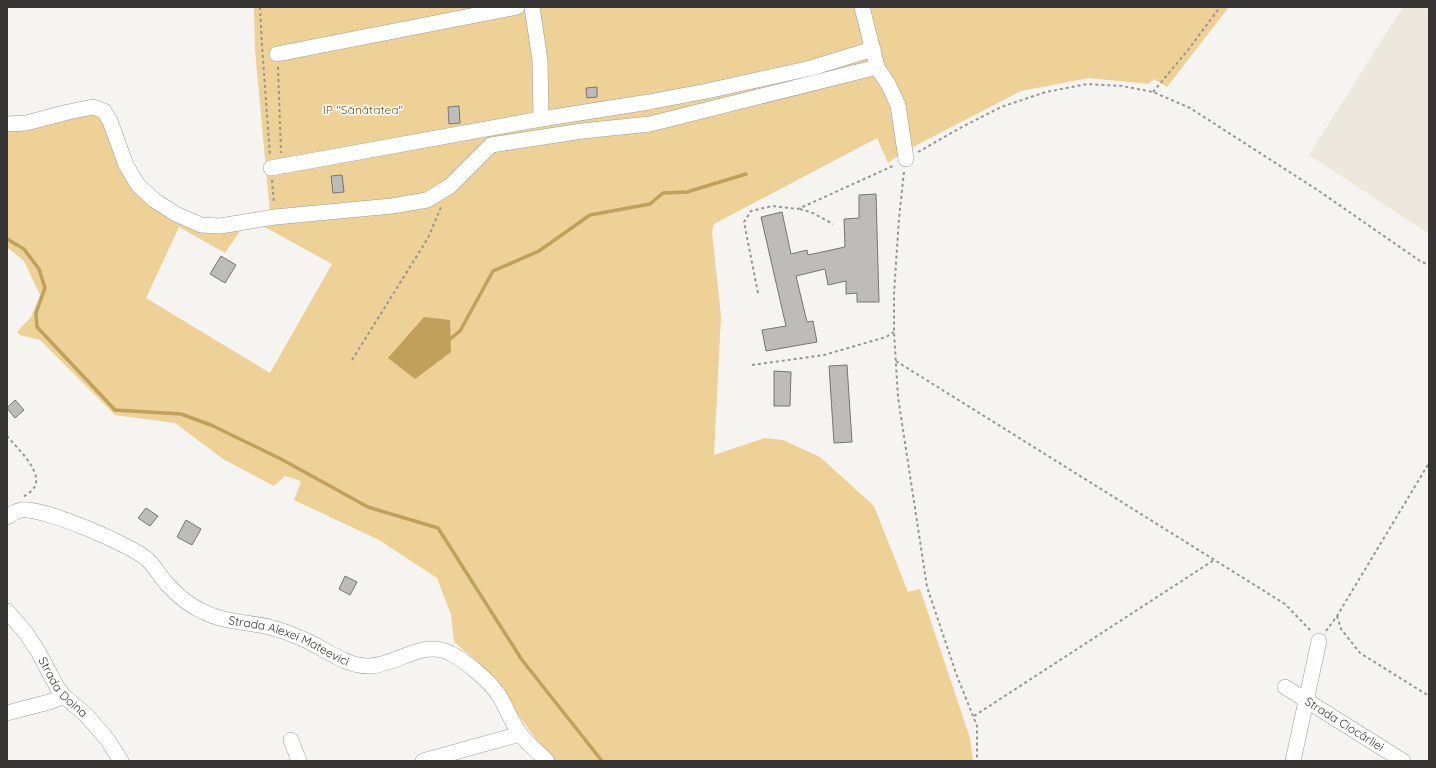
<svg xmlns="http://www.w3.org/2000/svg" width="1436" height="768" font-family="Quicksand,sans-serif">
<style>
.built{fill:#ede8dd}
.green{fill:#edd197}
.water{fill:#c1a05b}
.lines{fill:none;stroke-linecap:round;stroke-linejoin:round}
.stream{stroke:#c1a05b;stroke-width:3.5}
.building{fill:#bebcb9;stroke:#767571}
.minor-casing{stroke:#9f9d9a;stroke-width:16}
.path{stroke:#979593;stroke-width:2;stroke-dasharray:3 3;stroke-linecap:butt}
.minor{stroke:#fff;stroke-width:15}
.labels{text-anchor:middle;stroke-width:3;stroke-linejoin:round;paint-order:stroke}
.park-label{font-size:12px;fill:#67501b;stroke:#fff}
.street-label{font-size:12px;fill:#363534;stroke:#fff}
</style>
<rect width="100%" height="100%" fill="#f6f4f0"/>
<polygon class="built" points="1403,7 1425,7 1429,10 1429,234 1309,155"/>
<polygon class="green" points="254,7 1229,7 1167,87 1154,79 1148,84 1089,78 1021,91 909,149 904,102 896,84 893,111 899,155 888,163 877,138 714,224 712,232 721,316 714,455 765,438 783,440 820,457 874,506 908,592 920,589 970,738 973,761 556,761 541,746 484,668 454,642 451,615 437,578 379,540 294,500 301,481 285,476 274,486 223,459 175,423 115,415 40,340 20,335 17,332 31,317 40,295 24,261 7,247 7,126 90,112 101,116 155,205 242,228 225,253 179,227 146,298 270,373 332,264 261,225 270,213 255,50"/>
<polygon class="water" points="424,317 450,320 451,352 415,379 388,358"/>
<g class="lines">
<g class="stream">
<polyline points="7,239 24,249 39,269 45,288 36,313 37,327 115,410 181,414 211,425 281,459 368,507 438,528 522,660 602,761"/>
<polyline points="450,339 460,331 493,271 539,251 590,215 650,204 663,193 687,192 746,174"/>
</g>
</g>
<g class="building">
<polygon points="597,87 597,97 587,98 586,88"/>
<polygon points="459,106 460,123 449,124 448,107"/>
<polygon points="342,175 344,192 333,193 331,176"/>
<polygon points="876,194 879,302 857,302 857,293 846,294 846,281 828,285 825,269 796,276 807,322 813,321 817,342 766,351 762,330 786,326 761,217 782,212 791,254 807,250 808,255 845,247 844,219 859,218 859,195"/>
<polygon points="221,256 236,265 225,283 210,274"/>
<polygon points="847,365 852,442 834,443 829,366"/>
<polygon points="774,371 791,372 790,406 774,406"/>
<polygon points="15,400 24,410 15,418 7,408"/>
<polygon points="146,508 158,516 150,526 138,518"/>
<polygon points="186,520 201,529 192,545 177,537"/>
<polygon points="345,576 357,582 350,595 339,589"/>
</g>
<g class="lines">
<g class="minor-casing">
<g id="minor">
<polyline points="532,7 540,60 541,119"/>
<polyline points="862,7 877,67 888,84 898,105 906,159"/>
<polyline points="277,54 517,7"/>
<polyline points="7,124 26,123 68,112 93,107 104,111 110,121 126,165 138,185 154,200 176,214 201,225 220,226 275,217 392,206 427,200 450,186 491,145 582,131 650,124 877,67"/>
<polyline points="271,168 541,119 649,102 707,91 811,68 873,49"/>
<path id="s1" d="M 7,517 C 11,514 17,511 21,510 C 43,507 132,545 148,560 C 156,568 161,578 168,585 C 178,596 190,606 204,612 C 224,622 247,622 269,627 C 281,630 294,635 305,640 C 326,649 346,667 370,666 C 397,665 422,639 450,653 C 467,662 490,681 500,697 C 507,709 512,723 520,734 C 528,744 538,752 547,761"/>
<path id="s2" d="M 7,611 L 26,633 L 39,653 L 57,687 L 64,696 L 87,716 L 107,739 L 121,761"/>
<path id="s3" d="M 1285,687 L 1403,761"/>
<polyline points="7,713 49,702 64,696"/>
<polyline points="291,740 299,761"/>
<polyline points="423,761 520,734"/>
<polyline points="1293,761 1319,641"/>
</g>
</g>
<g class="path">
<polyline points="260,7 262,46 270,156"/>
<polyline points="278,67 281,153"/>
<polyline points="1153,92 1188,50 1220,7"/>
<polyline points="918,152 962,127 1001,107 1046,92 1087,84 1122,86 1153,92 1190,108 1319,191 1420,261 1429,265"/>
<polyline points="904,172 899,218 894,294 894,332 898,397 927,587 957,676 977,726 977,761"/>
<polyline points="272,180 274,203"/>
<polyline points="800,209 813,213 833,224"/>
<polyline points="758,293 744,222 751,211 772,206 798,209 895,165"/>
<polyline points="352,360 428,238 441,207"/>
<polyline points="896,361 1285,604 1311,631"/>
<polyline points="752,365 824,355 886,337 894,332"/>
<path d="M 7,436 C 16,447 46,474 33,489 C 31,492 26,495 23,497"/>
<polyline points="1337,616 1341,629 1360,653 1429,696"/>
<polyline points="1326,631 1337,616 1429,463"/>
<polyline points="974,716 1214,560"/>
</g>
<use href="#minor" class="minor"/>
</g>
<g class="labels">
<g class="park-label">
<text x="363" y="114">IP "Sănătatea"</text>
</g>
<g class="street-label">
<text dy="4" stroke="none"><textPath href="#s1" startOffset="321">Strada Alexei Mateevici</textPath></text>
<text dy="4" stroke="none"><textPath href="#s2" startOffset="95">Strada Doina</textPath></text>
<text dy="4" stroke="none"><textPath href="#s3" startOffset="70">Strada Ciocârliei</textPath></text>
</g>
</g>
<rect width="1436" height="768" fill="none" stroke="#363534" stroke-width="16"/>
</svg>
